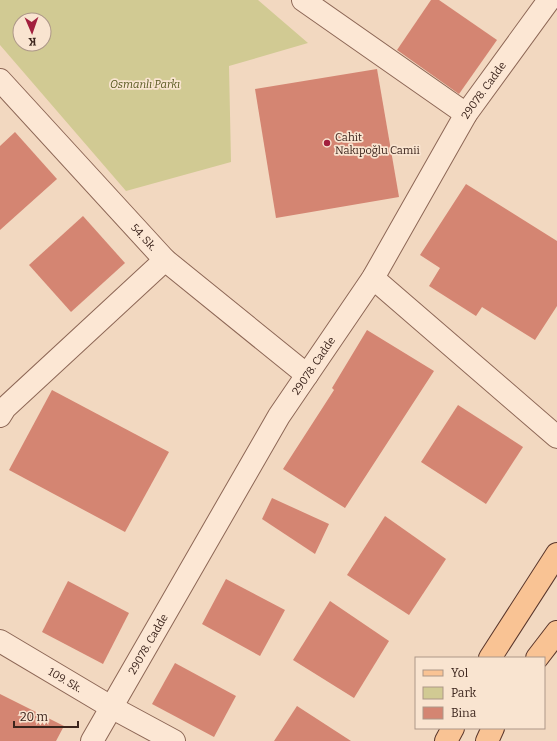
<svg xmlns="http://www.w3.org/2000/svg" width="557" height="741" font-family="Bitter,serif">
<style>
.green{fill:#d1ca93;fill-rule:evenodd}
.building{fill:#d48572}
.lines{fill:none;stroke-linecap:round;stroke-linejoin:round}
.street-casing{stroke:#8d6756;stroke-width:24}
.primary-casing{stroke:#5a362b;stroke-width:24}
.street{stroke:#fce7d4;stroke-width:22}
.primary{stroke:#f9c394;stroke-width:22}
.poi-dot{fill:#a2203e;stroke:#f9e4d0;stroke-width:1.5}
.labels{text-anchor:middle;stroke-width:3.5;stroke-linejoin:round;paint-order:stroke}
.park-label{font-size:11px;font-style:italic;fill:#585920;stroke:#f9e4d0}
.street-label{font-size:11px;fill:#3b241c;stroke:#f9e4d0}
.poi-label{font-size:11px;fill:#3b241c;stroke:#f9e4d0;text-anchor:start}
</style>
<rect width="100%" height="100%" fill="#f2d8c0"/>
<path class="green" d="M 0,0 L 258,0 L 308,43 L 229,66 L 231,162 L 126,191 L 0,45 ZM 20,20 L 44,20 L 44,44 L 20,44 Z"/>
<g class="building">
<polygon points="431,0 439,0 497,40 459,94 397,50"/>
<polygon points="377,69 399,197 276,218 255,89"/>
<polygon points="15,132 57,179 0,230 0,146"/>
<polygon points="466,184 557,241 557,306 535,340 482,307 476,316 429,286 440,268 420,255"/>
<polygon points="83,216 125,263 71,312 29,265"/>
<polygon points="367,330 434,371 345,508 283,469 334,390 332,388"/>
<polygon points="52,390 169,452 125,532 9,470"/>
<polygon points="458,405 523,447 486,504 421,462"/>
<polygon points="272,498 329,524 315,554 262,519"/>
<polygon points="385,516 446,559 409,615 347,575"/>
<polygon points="226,579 285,610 260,656 202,624"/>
<polygon points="68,581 129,613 103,664 42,632"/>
<polygon points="330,601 389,641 354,698 293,660"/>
<polygon points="175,663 236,696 214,737 152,704"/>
<polygon points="0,694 64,726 56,741 0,741"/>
<polygon points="297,706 351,741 274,741"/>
</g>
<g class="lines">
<g class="street-casing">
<g id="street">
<polyline points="303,0 466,114"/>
<path id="s1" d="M 0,80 L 165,260 L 307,375"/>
<polyline points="373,278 557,437"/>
<polyline points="0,416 5,408 165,260"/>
<path id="s2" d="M 0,641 L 111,707 L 174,741"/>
<path id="s3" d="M 92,741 L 279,416 L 373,278 L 466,114 L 549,0"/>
</g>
</g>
<g class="primary-casing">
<g id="primary">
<polyline points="490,658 557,554"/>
<polyline points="537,658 557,632"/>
<polyline points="446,741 453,728"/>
<polyline points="487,741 493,728"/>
</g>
</g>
<use href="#street" class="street"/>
<use href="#primary" class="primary"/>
</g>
<circle class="poi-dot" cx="327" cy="143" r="4"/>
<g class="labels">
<g class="park-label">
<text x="145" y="88">Osmanlı Parkı</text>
</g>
<g class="street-label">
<text dy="4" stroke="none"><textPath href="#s3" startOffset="760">29078. Cadde</textPath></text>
<text dy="4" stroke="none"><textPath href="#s1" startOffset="213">54. Sk.</textPath></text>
<text dy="4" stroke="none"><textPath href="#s3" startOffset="436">29078. Cadde</textPath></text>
<text dy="4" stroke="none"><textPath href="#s3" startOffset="112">29078. Cadde</textPath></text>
<text dy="4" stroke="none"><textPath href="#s2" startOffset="76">109. Sk.</textPath></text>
</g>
<g class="poi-label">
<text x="335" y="141">Cahit<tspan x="335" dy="13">Nakıpoğlu Camii</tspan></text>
</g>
</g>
<rect x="415" y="657" width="130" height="72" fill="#f9e4d0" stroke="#ad9788"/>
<rect x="423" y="670" width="20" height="6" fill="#f9c394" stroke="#ad9788"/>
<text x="451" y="677" font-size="12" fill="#3b241c">Yol</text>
<rect x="423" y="687" width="20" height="12" fill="#d1ca93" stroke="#ad9788"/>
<text x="451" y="697" font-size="12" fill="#3b241c">Park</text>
<rect x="423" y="707" width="20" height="12" fill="#d48572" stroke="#ad9788"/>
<text x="451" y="717" font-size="12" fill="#3b241c">Bina</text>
<g transform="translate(32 32) rotate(178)"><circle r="19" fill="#f9e4d0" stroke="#ad9788"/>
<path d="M0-3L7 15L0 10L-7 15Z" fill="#a2203e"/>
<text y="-6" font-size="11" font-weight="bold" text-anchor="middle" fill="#3b241c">K</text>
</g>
<path d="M14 721v6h64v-6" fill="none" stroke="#3b241c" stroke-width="2"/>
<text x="20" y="721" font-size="12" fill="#3b241c" stroke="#f9e4d0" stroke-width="3" paint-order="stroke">20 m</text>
</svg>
